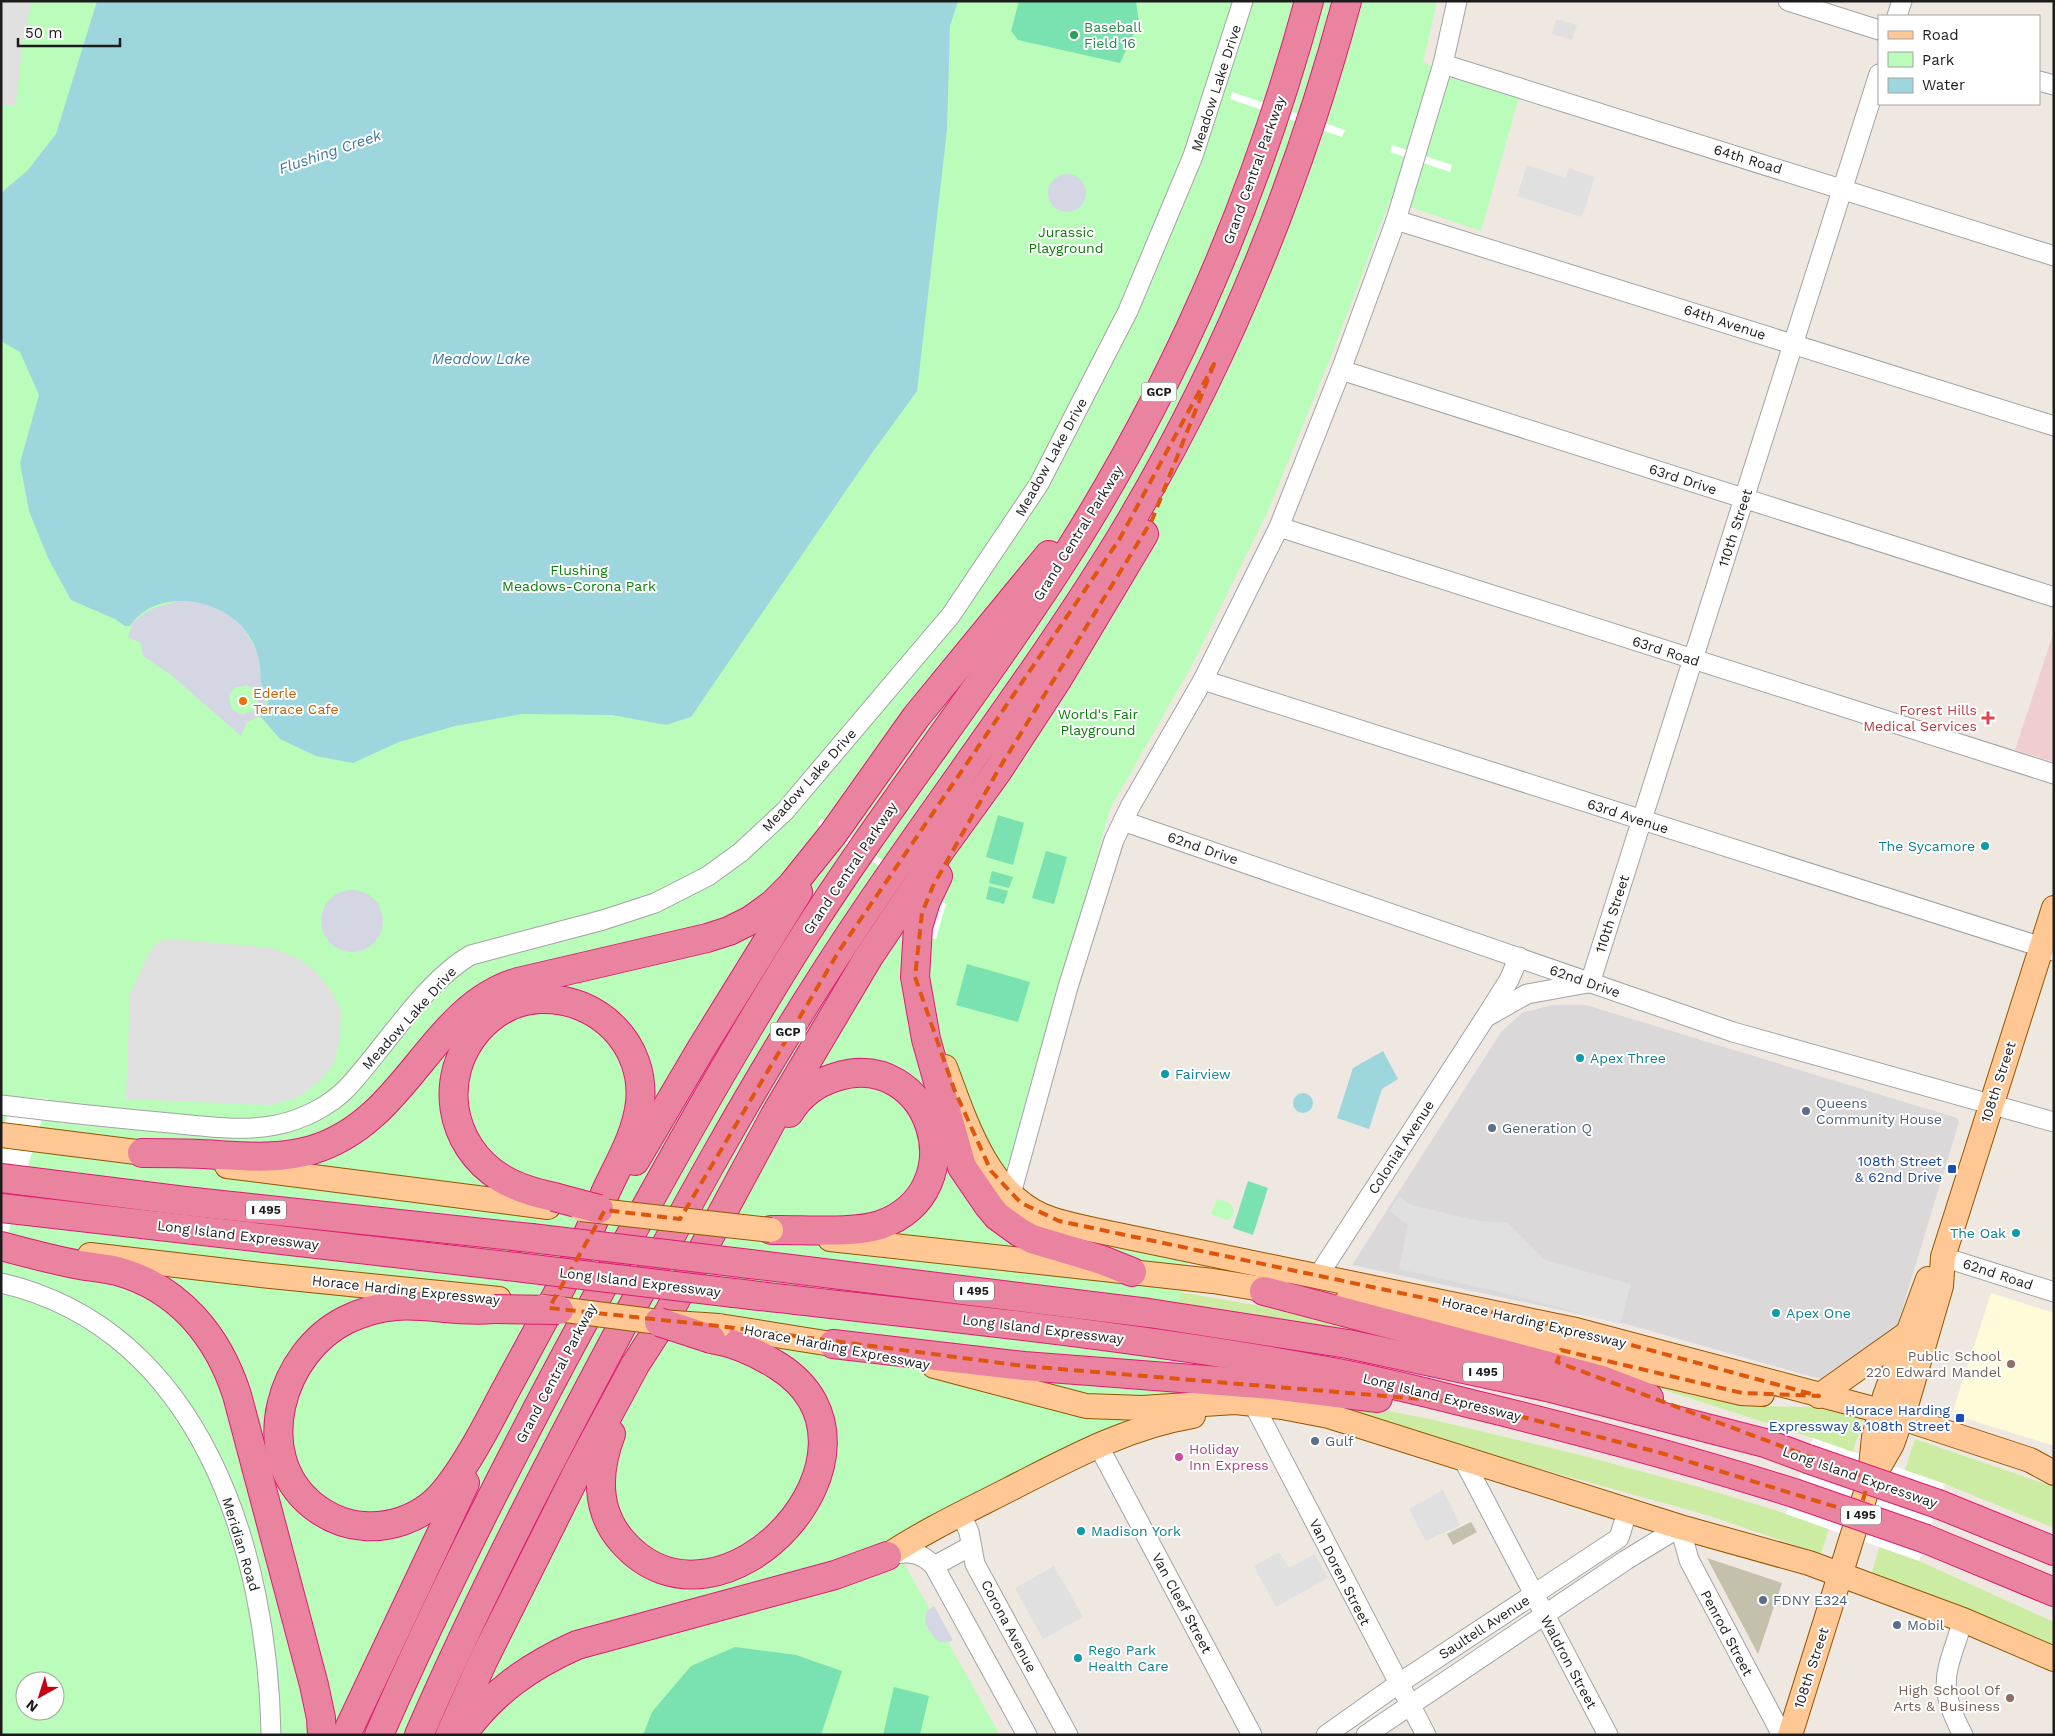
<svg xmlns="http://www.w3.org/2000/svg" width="2055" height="1736" font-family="'Work Sans',sans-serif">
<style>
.residential{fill:#dad8d9}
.commercial{fill:#f0ced0}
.education{fill:#fffbd8}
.construction{fill:#c3c0ac}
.grass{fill:#cdeca3}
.park{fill:#bafcb9;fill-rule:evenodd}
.pitch{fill:#79e2b0}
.parking{fill:#e0e0e0}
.plaza{fill:#d5d6e4;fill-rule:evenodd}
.water{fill:#9ed6de}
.pier{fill:#fff}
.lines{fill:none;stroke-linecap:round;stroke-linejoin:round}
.minor-casing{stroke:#a3a3a3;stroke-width:21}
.major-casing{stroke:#935500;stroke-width:26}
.highway-casing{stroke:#df1b70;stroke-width:30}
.minor{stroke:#fff;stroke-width:19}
.major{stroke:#ffc794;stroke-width:24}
.highway{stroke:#ea83a0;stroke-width:28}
.major-bridge-casing{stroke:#935500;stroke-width:26;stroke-linecap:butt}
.highway-bridge-casing{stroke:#df1b70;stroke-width:30;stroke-linecap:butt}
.major-bridge{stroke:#ffc794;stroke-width:24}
.highway-bridge{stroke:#ea83a0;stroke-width:28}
.marked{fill:none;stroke:#de560d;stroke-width:4;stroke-dasharray:10 6;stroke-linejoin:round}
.leisure-dot{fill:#2e9e5b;stroke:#fff;stroke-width:2}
.food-dot{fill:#e8710a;stroke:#fff;stroke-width:2}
.health-dot{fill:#e0444e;stroke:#fff;stroke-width:2}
.culture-dot{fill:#0f9aa8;stroke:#fff;stroke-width:2}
.service-dot{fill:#5c6f8a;stroke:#fff;stroke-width:2}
.transit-dot{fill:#1a4fb4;stroke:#fff;stroke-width:2}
.education-dot{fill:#8d6e63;stroke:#fff;stroke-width:2}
.hotel-dot{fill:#d1479c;stroke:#fff;stroke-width:2}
.labels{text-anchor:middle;stroke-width:4;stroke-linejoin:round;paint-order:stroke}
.shield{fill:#fff;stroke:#606060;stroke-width:1}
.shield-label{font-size:12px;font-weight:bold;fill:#1c1c1c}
.leisure-label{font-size:14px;fill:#27864d;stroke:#fff;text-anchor:start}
.street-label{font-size:14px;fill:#1c1c1c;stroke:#fff}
.park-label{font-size:14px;fill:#077e06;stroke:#fff}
.food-label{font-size:14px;fill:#c56008;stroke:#fff;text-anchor:start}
.health-label{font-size:14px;fill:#be3a42;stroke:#fff;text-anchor:end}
.culture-label{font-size:14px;fill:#0d838f;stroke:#fff;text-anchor:start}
.service-label{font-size:14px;fill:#4e5e75;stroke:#fff;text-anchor:start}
.transit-label{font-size:14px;fill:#164399;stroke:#fff;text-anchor:end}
.education-label{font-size:14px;fill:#785e54;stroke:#fff;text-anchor:end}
.hotel-label{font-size:14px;fill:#b23c85;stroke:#fff;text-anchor:start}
.water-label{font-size:15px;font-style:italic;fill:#3f789f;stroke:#fff}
</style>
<rect width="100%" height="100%" fill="#eee8e0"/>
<polygon class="residential" points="1552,1005 1586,1005 1957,1118 1959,1122 1897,1326 1820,1379 1626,1324 1352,1265 1501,1032 1522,1013"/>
<polygon class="commercial" points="2054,631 2054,762 2015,750"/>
<polygon class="education" points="1991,1293 2054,1313 2054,1446 1952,1414"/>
<g class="construction">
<polygon points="1471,1522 1477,1532 1453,1545 1447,1534"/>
<polygon points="1707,1558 1782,1583 1758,1654"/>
</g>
<g class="grass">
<polygon points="959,1272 1151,1287 1306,1314 1374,1333"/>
<polygon points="1634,1377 1749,1406 1807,1407 1832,1410 1863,1419 1821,1554 1710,1516 1462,1447 1326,1404 1133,1404 1113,1391 1213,1392 1329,1399 1434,1420 1584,1456 1699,1487 1787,1514 1813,1438 1633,1380"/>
<polygon points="1915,1439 2054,1487 2054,1528 1945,1484 1919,1561 2054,1622 2054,1650 1875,1576 1872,1571"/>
</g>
<g class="park">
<path d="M 1,1 L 1437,1 L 1423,62 L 1457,78 L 1519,97 L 1481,231 L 1390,200 L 1332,354 L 1267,513 L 1192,665 L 1110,809 L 1005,1190 L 1094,1230 L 1190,1250 L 1154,1420 L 891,1540 L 1000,1735 L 1,1735 ZM 25,1681 L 55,1681 L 55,1711 L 25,1711 Z"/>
<polygon points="1217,1199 1230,1203 1234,1210 1231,1218 1227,1220 1211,1214"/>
</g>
<g class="pitch">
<polygon points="1019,1 1136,1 1139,23 1120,63 1018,40 1011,31"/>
<polygon points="998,815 1024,823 1013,865 986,857"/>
<polygon points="1046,851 1067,857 1054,904 1032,898"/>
<polygon points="992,871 1013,877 1009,888 989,883"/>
<polygon points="989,886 1008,891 1004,904 986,899"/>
<polygon points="967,964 1030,982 1018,1022 956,1005"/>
<polygon points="1248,1181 1268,1188 1253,1235 1233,1228"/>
<polygon points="735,1647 796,1655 842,1671 821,1735 643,1735 652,1712 691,1666"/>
<polygon points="894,1687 929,1696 920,1735 883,1735"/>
</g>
<g class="parking">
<polygon points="1,1 32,1 23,39 16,105 1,105"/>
<polygon points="1556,19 1577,25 1572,40 1552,34"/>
<polygon points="1527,165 1566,178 1569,168 1595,177 1582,217 1517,196"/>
<polygon points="171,939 272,948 299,959 314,970 331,990 341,1011 340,1039 333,1065 317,1083 299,1097 271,1105 126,1099 130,994 150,951 158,942"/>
<polygon points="1399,1196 1411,1205 1479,1221 1508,1223 1545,1260 1631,1284 1620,1324 1512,1295 1399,1269 1408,1225 1389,1211"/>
<polygon points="1443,1490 1460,1525 1426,1541 1409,1509"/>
<polygon points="1279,1552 1289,1568 1315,1554 1328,1578 1276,1607 1254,1566"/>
<polygon points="1054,1566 1083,1617 1043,1639 1015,1588"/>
</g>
<g class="plaza">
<circle cx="1067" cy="193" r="19"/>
<path d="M 178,601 L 202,603 L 226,612 L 244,629 L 256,650 L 260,662 L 261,683 L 266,693 L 266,707 L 260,716 L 247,722 L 241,736 L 171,675 L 143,656 L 141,643 L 128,637 L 133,622 L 144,614 L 154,608 ZM 247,685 L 254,690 L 258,702 L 254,710 L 242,715 L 231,708 L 229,695 L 234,688 Z"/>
<circle cx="352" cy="921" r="31"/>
<polygon points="934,1606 953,1640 949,1642 938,1642 925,1624 926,1612"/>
</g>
<g class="water">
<path d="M 97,1 L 958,1 L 950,26 L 947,130 L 917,391 L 869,457 L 691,717 L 666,725 L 612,715 L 522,714 L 455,726 L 399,742 L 353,763 L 316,756 L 280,739 L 260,716 C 275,699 264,697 261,682 C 260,678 261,672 260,667 C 259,653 252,639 244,629 C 218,597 155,588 130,626 L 125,626 L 115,619 L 71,600 L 48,558 L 29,511 L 20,463 L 39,395 L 20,352 L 1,341 L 1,193 L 28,170 L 56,134 Z"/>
<polygon points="1383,1051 1398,1079 1382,1089 1369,1129 1337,1118 1353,1068"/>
<circle cx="1303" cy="1103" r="10"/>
</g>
<g class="pier">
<polygon points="1232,92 1345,130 1342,137 1230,99"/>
<polygon points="1392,145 1452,165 1450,172 1390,152"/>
<polygon points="822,819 946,904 936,939 927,937 937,905 817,824"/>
<polygon points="13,1097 48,1099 1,1256 1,1136"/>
<polygon points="1813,1438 1945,1484 1919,1561 1786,1514"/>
</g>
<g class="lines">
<g class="minor-casing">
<g id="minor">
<polyline points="1788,1 1879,30"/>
<polyline points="1897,16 1902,1"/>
<polyline points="1443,64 2054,256"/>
<polyline points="2039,81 2054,85"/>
<polyline points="1396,220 2054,426"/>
<polyline points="1341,370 2054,597"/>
<polyline points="1279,527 2054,774"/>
<polyline points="1203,680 2054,951"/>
<polyline points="1123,821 1733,1032 2054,1122"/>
<polyline points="1590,983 1879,74"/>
<polyline points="1488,1016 1527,994 1588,983"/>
<path d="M 1,1105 C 58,1112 114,1118 170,1123 C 204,1126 242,1132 276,1125 C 302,1120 330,1106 348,1087 C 385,1047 425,981 471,955 L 603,920 L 655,903 L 708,876 L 741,852 L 785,811 L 951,615 L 1039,484 L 1128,311 L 1193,156 L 1243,1"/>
<polyline points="1011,1194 1068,987 1114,840 1131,805 1203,680 1279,527 1341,370 1396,220 1443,64 1457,1"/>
<polyline points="1943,1257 2054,1292"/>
<polyline points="1318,1276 1485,1018 1509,980 1519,957"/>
<path d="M 1,1283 C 202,1329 268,1553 271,1735"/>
<polyline points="1256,1409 1426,1735"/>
<polyline points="1098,1445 1252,1735"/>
<polyline points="1462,1457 1608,1735"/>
<polyline points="961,1514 969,1532 975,1564 1068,1735"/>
<path d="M 890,1555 C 909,1551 921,1552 934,1566 L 1027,1735"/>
<polyline points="934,1566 971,1546"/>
<polyline points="1326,1735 1398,1684 1619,1538 1628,1509"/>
<polyline points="1366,1735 1626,1560 1680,1527 1689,1560 1782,1735"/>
<path d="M 1963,1735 C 1935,1682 1947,1673 1963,1620"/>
</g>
</g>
<g class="major-casing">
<g id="major">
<path d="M 945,1067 C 965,1120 986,1191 1043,1216 C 1059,1223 1077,1226 1094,1230 L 1576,1330 L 1881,1411 L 2030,1460 L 2054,1473"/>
<polyline points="1,1135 160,1155"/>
<polyline points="227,1166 548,1207"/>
<polyline points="830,1239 1213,1281 1281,1292"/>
<polyline points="90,1255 261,1275 499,1299"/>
<polyline points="1347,1301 1742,1393 1762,1394"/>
<polyline points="719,1326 850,1347"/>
<polyline points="934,1366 1086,1406 1142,1408 1235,1402 1282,1407 1329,1416 1680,1527 1809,1563 1963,1620 2054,1659"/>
<polyline points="1819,1396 1908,1333"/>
<polyline points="1870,1476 1874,1437 1885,1396 1928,1279"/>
<path d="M 887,1556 C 926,1530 969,1510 1010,1489 C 1069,1459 1127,1427 1193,1416"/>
<polyline points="1790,1735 1868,1486 1892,1444 1907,1402 1941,1286 1943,1257 2054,908"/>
</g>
</g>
<g class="highway-casing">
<g id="highway">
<polyline points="938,876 926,901 918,927 915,977 926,1039 962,1167 988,1205 997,1216 1019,1232 1032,1239 1102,1260 1132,1272"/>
<path d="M 142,1153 C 167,1153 193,1153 218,1155 C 251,1157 280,1159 312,1150 C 408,1121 429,1009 518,982 L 707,938 L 729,931 L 751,920 L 773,904 L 792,885 L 833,834 L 916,717 L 1049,555"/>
<polyline points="635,1161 701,1049 798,892"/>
<polyline points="1,1178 185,1201 531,1238"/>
<polyline points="1,1208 516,1267"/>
<path d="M 771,1230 C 800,1229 854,1234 880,1225 C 978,1190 930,1047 836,1077 C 816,1083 800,1095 789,1113"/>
<path d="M 1,1246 C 27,1253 53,1260 80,1265 C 92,1267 105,1268 117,1271 C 179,1288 218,1336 237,1395 L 314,1685 L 321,1718 L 322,1735"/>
<polyline points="750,1264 1149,1313 1348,1344 1547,1387 1765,1443 1808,1459"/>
<polyline points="1264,1291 1602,1380 1649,1398"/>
<path d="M 734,1293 C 930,1316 1127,1334 1321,1370 C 1375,1379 1427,1393 1480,1406 C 1586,1432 1690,1460 1794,1493"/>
<path d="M 494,1309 C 438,1314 403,1292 346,1320 C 281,1352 250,1454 312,1505 C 326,1516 345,1525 364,1526 C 389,1528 417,1519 436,1501 C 460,1478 488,1424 504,1393 C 531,1343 559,1293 584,1242 C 593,1225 599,1206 607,1189 C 620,1161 636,1135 640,1103 C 646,1045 599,997 540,999 C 516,1000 494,1012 478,1030 C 438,1076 448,1145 501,1178 C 517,1188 535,1193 554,1197"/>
<polyline points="833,1344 1024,1366 1272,1385 1378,1398"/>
<path d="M 611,1434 C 597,1471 595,1510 622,1541 C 721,1655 909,1449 778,1366 C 756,1352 736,1343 711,1339"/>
<polyline points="1938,1504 2054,1551"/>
<polyline points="1926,1539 2054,1592"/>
<polyline points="346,1735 465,1483"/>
<path d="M 379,1735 C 443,1589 515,1448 591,1308 C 658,1183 727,1059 803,938 C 888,804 988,680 1073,545 C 1178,377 1257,193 1309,1"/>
<path d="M 419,1735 C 480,1595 550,1461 622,1326 C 683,1213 745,1099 814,990 C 911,836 1025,694 1120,539 C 1221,372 1296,190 1347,1"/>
<polyline points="450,1735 483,1661 579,1469 635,1365 669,1312 775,1115 868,958 942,848 997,772 1057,680 1144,534"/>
<path d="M 462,1735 C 492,1692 530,1666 577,1645 L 835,1575 L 887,1556"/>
</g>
</g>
<use href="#minor" class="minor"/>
<use href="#major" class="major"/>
<use href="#highway" class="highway"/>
<g class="major-bridge-casing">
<g id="major-bridge">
<polyline points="581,1209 771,1230"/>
<polyline points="542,1307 659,1322 719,1326"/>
</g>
</g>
<g class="highway-bridge-casing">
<g id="highway-bridge">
<polyline points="554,1197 599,1209"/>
<polyline points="531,1238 750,1264"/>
<polyline points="516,1267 734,1293"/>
<polyline points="494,1309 559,1310"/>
<polyline points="659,1322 711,1339"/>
<polyline points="1808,1459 1938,1504"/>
<polyline points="1794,1493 1926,1539"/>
</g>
</g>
<use href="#major-bridge" class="major-bridge"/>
<use href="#highway-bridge" class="highway-bridge"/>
</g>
<path class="marked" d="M 1214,364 L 1152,520 L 997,772 L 933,886 L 922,913 L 915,977 L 954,1089 L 991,1171 L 1021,1203 L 1059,1221 L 1576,1330 L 1819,1396 L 1742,1393 L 1561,1350 L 1557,1362 L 1869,1479 L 1859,1514 L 1661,1453 L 1469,1403 L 1024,1366 L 719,1326 L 549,1308 L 605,1210 L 680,1219 L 839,951 L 1119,540 Z"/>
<circle class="leisure-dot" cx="1074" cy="35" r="5"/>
<circle class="food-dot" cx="243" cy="701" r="5"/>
<path class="health-dot" d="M1985.5 710.5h5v5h5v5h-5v5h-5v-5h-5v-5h5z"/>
<g class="culture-dot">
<circle cx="1985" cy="846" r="5"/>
<circle cx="1580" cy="1058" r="5"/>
<circle cx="1165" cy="1074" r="5"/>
<circle cx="2016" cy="1233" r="5"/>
<circle cx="1776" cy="1313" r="5"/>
<circle cx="1081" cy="1531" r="5"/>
<circle cx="1078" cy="1658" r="5"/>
</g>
<g class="service-dot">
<circle cx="1806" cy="1111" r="5"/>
<circle cx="1492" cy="1128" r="5"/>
<circle cx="1315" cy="1441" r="5"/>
<circle cx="1763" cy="1600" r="5"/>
<circle cx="1897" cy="1625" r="5"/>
</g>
<g class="transit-dot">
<rect x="1947" y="1164" width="10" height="10" rx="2.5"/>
<rect x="1955" y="1413" width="10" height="10" rx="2.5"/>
</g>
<g class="education-dot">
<circle cx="2011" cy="1364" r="5"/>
<circle cx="2010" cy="1698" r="5"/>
</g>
<circle class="hotel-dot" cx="1179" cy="1457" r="5"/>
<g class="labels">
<g class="shield">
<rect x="1141.5" y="382.5" width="35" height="19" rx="4"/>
<rect x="770.5" y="1022.5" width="35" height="19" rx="4"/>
<rect x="246" y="1200.5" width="40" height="19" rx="4"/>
<rect x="954" y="1281.5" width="40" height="19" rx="4"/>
<rect x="1463" y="1362.5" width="40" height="19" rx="4"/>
<rect x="1841" y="1505.5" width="40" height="19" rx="4"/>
</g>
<g class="shield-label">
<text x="1159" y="396">GCP</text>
<text x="788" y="1036">GCP</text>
<text x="266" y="1214">I 495</text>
<text x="974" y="1295">I 495</text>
<text x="1483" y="1376">I 495</text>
<text x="1861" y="1519">I 495</text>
</g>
<g class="leisure-label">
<text x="1084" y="32">Baseball<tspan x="1084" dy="16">Field 16</tspan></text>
</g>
<g class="street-label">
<text transform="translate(1216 88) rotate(-72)" y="5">Meadow Lake Drive</text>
<text transform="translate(1748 159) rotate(17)" y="5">64th Road</text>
<text transform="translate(1254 170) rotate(-70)" y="5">Grand Central Parkway</text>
<text transform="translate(1725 322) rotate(18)" y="5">64th Avenue</text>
<text transform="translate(1051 457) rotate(-61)" y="5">Meadow Lake Drive</text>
<text transform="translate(1683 479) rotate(18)" y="5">63rd Drive</text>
<text transform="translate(1735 528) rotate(-72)" y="5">110th Street</text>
<text transform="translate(1078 533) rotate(-58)" y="5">Grand Central Parkway</text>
<text transform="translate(1666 651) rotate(18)" y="5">63rd Road</text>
<text transform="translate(809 780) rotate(-48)" y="5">Meadow Lake Drive</text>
<text transform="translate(1628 816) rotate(18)" y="5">63rd Avenue</text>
<text transform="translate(1203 848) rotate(19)" y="5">62nd Drive</text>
<text transform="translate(850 868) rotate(-56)" y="5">Grand Central Parkway</text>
<text transform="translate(1612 914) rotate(-72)" y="5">110th Street</text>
<text transform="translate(1585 981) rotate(19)" y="5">62nd Drive</text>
<text transform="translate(409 1018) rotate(-48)" y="5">Meadow Lake Drive</text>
<text transform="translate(1998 1082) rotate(-72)" y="5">108th Street</text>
<text transform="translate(1401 1147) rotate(-57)" y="5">Colonial Avenue</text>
<text transform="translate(238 1235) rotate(7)" y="5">Long Island Expressway</text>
<text transform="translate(1998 1274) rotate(18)" y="5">62nd Road</text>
<text transform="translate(640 1282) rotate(7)" y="5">Long Island Expressway</text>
<text transform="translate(406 1290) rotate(6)" y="5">Horace Harding Expressway</text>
<text transform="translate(1534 1322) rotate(13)" y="5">Horace Harding Expressway</text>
<text transform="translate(1043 1329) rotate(7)" y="5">Long Island Expressway</text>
<text transform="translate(837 1347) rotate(11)" y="5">Horace Harding Expressway</text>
<text transform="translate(556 1373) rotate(-62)" y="5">Grand Central Parkway</text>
<text transform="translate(1442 1397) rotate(14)" y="5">Long Island Expressway</text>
<text transform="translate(1860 1477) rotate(19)" y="5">Long Island Expressway</text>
<text transform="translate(241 1544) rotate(73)" y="5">Meridian Road</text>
<text transform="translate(1340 1572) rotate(63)" y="5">Van Doren Street</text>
<text transform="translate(1182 1603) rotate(62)" y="5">Van Cleef Street</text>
<text transform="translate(1009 1626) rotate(62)" y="5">Corona Avenue</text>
<text transform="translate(1484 1627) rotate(-33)" y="5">Saultell Avenue</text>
<text transform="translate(1727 1633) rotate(62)" y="5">Penrod Street</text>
<text transform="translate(1569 1662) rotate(62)" y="5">Waldron Street</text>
<text transform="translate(1811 1668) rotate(-72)" y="5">108th Street</text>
</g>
<g class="park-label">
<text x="1066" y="237">Jurassic<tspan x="1066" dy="16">Playground</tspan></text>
<text x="579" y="575">Flushing<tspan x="579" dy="16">Meadows-Corona Park</tspan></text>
<text x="1098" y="719">World's Fair<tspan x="1098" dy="16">Playground</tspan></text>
</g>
<g class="food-label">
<text x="253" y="698">Ederle<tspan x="253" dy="16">Terrace Cafe</tspan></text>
</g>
<g class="health-label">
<text x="1977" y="715">Forest Hills<tspan x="1977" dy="16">Medical Services</tspan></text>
</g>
<g class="culture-label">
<text x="1975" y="851" text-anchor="end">The Sycamore</text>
<text x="1590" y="1063">Apex Three</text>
<text x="1175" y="1079">Fairview</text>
<text x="2006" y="1238" text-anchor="end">The Oak</text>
<text x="1786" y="1318">Apex One</text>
<text x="1091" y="1536">Madison York</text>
<text x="1088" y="1655">Rego Park<tspan x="1088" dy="16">Health Care</tspan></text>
</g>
<g class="service-label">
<text x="1816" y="1108">Queens<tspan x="1816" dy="16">Community House</tspan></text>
<text x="1502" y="1133">Generation Q</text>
<text x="1325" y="1446">Gulf</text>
<text x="1773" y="1605">FDNY E324</text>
<text x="1907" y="1630">Mobil</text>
</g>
<g class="transit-label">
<text x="1942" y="1166">108th Street<tspan x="1942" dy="16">&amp; 62nd Drive</tspan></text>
<text x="1950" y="1415">Horace Harding<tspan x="1950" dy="16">Expressway &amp; 108th Street</tspan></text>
</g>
<g class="education-label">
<text x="2001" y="1361">Public School<tspan x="2001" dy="16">220 Edward Mandel</tspan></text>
<text x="2000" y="1695">High School Of<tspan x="2000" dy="16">Arts &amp; Business</tspan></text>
</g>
<g class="hotel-label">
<text x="1189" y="1454">Holiday<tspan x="1189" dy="16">Inn Express</tspan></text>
</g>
<g class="water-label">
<text transform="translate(330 152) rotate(-19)" y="5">Flushing Creek</text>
<text x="481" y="364">Meadow Lake</text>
</g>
</g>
<rect width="2055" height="1736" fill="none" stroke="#1c1c1c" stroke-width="5"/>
<rect x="1878" y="15" width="162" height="90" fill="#ffffff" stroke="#a4a4a4"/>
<rect x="1888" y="31" width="25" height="8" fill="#ffc794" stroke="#a4a4a4"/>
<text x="1922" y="40" font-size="15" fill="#1c1c1c">Road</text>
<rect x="1888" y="52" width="25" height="15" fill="#bafcb9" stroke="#a4a4a4"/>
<text x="1922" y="65" font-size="15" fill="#1c1c1c">Park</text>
<rect x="1888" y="78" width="25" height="15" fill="#9ed6de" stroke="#a4a4a4"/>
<text x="1922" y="90" font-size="15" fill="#1c1c1c">Water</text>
<g transform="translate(40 1696) rotate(219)"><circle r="24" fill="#ffffff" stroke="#a4a4a4"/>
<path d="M0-4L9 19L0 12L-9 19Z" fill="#c70012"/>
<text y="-8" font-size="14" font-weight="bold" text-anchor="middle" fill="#1c1c1c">N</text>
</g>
<path d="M18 38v8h102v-8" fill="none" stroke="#1c1c1c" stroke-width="2.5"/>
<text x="25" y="38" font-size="15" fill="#1c1c1c" stroke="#ffffff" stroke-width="4" paint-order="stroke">50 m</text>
</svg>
